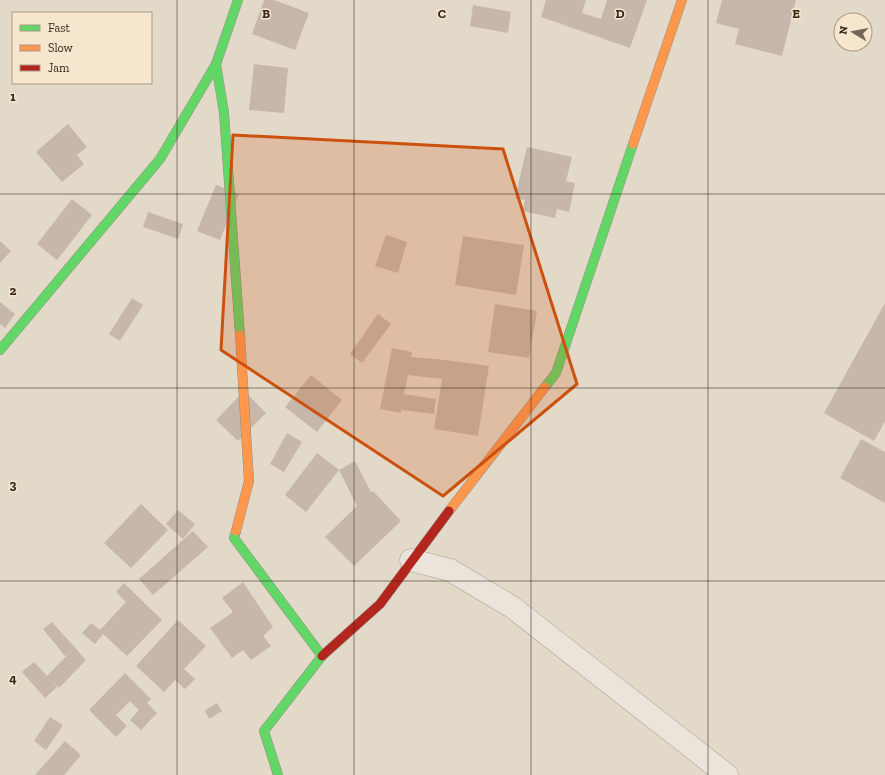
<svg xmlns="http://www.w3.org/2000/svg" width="885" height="775" font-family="'Zilla Slab',serif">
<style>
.building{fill:#c6b7aa}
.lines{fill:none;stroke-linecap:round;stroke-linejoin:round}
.street-casing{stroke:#a89e93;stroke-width:23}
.fast-casing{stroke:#978d83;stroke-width:10}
.slow-casing{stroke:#978d83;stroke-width:10}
.jam-casing{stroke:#978d83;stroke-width:10}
.street{stroke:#ebe4db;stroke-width:22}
.fast{stroke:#63d668;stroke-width:9}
.slow{stroke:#ff974d;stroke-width:9}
.jam{stroke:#b3261e;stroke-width:9}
.marked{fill:#cd510e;fill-opacity:0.2;stroke:#cd510e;stroke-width:3;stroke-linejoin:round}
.grid{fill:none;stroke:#35261c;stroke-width:1;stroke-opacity:0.55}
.grid-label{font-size:13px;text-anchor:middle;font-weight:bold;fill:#35261c;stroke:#f5e6cd;stroke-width:3;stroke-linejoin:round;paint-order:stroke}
</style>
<rect width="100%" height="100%" fill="#e3d9c9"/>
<g class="building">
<polygon points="264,0 274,0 309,13 295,50 252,34"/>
<polygon points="546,0 586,0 582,13 601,19 607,0 647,0 630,48 541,17"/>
<polygon points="722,0 796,0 782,56 735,44 739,29 716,23"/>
<polygon points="473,5 511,12 508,33 470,26"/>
<polygon points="254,64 288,68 284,113 249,110"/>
<polygon points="68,124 87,147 77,155 84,164 62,182 36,152"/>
<polygon points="527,147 572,157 566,181 575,183 569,212 557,209 555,218 522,211 525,200 515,198"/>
<polygon points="216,185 239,194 220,240 197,231"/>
<polygon points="72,199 92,215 57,260 37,244"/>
<polygon points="148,212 183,224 178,239 143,227"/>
<polygon points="386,235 407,242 398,273 375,266"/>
<polygon points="463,236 524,245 516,295 455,285"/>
<polygon points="0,241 11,251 0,263"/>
<polygon points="132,298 143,305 120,341 109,334"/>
<polygon points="0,302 15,314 5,328 0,324"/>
<polygon points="885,303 885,421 874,441 824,413"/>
<polygon points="495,304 537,311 529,358 488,352"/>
<polygon points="378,314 391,324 362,363 350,354"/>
<polygon points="392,348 412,352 411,357 446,360 489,366 478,436 434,429 442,379 408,375 404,394 436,399 434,414 402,410 403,400 401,413 380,409"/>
<polygon points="311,375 342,400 317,432 285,407"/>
<polygon points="244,391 266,413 238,441 216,420"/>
<polygon points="287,433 302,442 284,472 270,464"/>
<polygon points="861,439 885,452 885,503 840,478"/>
<polygon points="317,453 339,470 306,512 285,495"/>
<polygon points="355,461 371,492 373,491 401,521 354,566 325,537 357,506 339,470"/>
<polygon points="141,504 168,530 131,568 104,543"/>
<polygon points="178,510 195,524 183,539 166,524"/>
<polygon points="193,531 208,547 153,595 139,579"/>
<polygon points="243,582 273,627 263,636 271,646 251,660 243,650 232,658 210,628 233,612 222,598"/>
<polygon points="124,583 162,620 127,656 103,634 95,644 82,633 91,623 100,630 126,602 116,592"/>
<polygon points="178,620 206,646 184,669 195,679 185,689 175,680 164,692 136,666"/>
<polygon points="52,622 86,660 59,688 51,680 57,687 45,698 22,672 34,662 47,676 72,650 65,656 43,629"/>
<polygon points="125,673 151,699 147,703 157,713 141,730 130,720 139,710 130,701 116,715 127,726 116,737 89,710"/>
<polygon points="217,703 222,711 209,719 205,710"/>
<polygon points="50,717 63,725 46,750 34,741"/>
<polygon points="65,741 81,755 64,775 35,775"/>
</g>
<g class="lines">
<g class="street-casing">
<polyline id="street" points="411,560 450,570 512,607 727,775"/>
</g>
<g class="fast-casing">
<g id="fast">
<polyline points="216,64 224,113 240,335"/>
<polyline points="0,350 160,159 216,64 238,0"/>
<polyline points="545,387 556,373 633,144"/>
<polyline points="236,531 234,538 322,656 264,731 278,775"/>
</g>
</g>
<g class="slow-casing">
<g id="slow">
<polyline points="633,144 682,0"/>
<polyline points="449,511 545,387"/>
<polyline points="236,531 249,481 240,335"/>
</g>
</g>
<g class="jam-casing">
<polyline id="jam" points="322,656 380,604 449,511"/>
</g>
<use href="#street" class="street"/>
<use href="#fast" class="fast"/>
<use href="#slow" class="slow"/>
<use href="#jam" class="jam"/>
</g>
<path class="marked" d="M 233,135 L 503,149 L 577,384 L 443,496 L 221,350 Z"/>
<path class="grid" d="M 177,0 L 177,775M 354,0 L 354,775M 531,0 L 531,775M 708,0 L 708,775M 0,194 L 885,194M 0,388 L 885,388M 0,581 L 885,581"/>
<g class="grid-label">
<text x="266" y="18">B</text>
<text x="442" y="18">C</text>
<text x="620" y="18">D</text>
<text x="796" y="18">E</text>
<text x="13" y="101">1</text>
<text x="13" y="295">2</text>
<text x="13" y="489">3</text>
<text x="13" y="683">4</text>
</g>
<rect x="12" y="12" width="140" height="72" fill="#f5e6cd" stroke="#a89986"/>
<rect x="20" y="25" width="20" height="6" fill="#63d668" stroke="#a89986"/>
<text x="48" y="32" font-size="12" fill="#35261c">Fast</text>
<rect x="20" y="45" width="20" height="6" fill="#ff974d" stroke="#a89986"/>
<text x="48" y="52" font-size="12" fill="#35261c">Slow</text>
<rect x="20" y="65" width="20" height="6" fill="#b3261e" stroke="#a89986"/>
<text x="48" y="72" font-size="12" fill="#35261c">Jam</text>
<g transform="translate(853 32) rotate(280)"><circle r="19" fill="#f5e6cd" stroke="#a89986"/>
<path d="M0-3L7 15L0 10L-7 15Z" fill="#726559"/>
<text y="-6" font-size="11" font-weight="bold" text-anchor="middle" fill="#35261c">N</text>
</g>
</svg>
